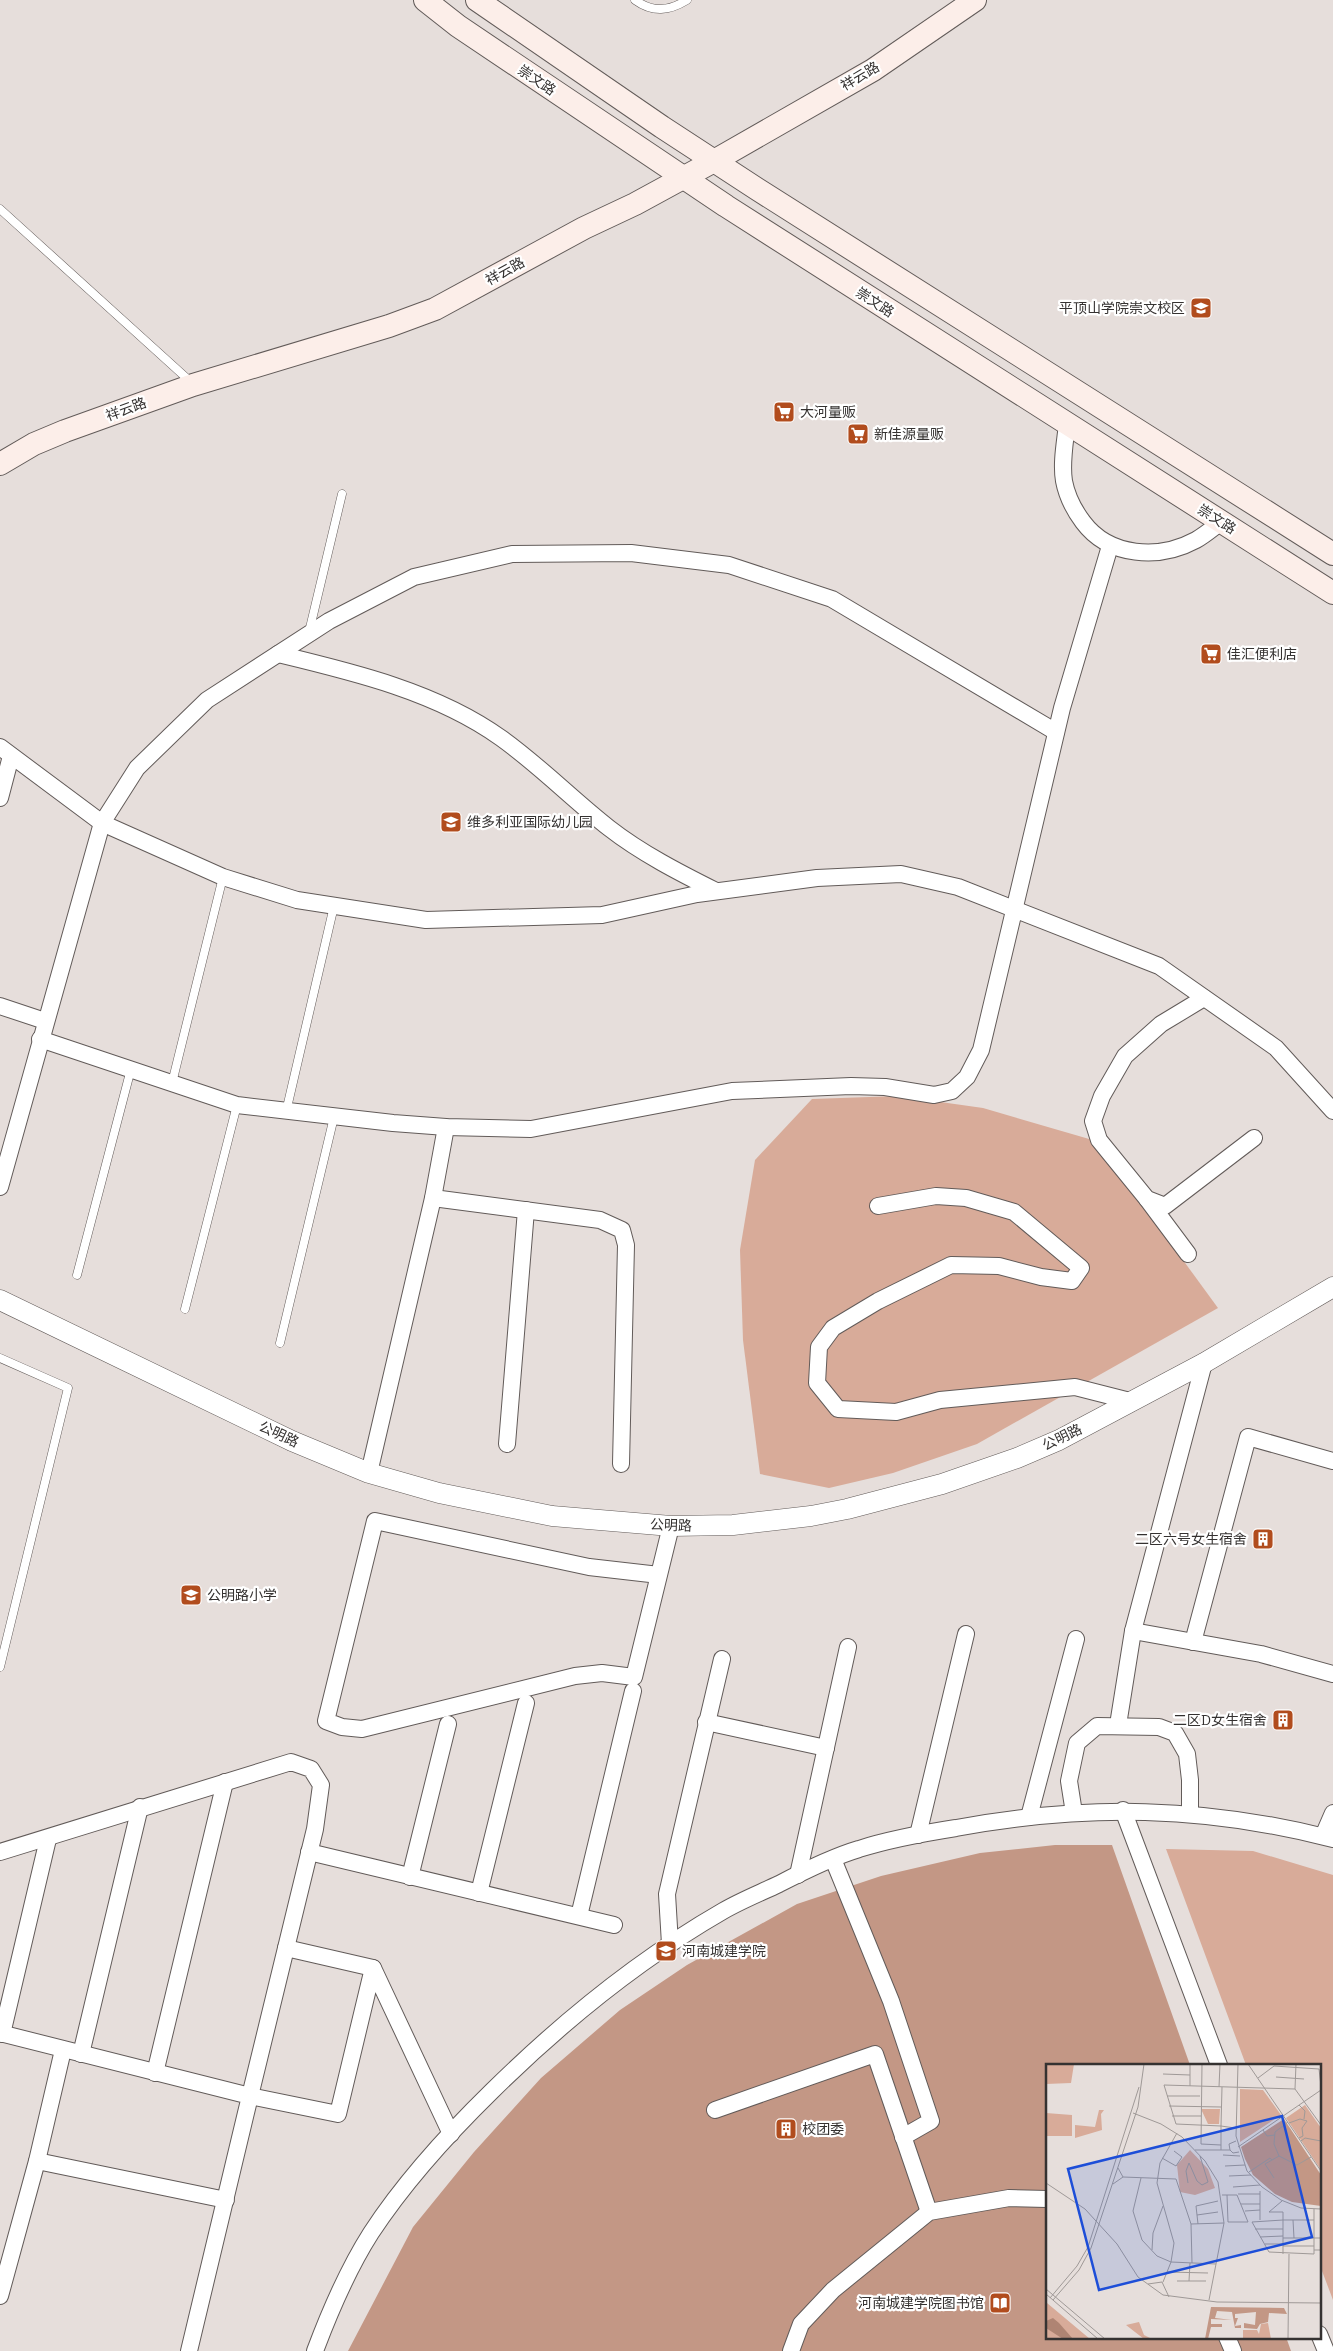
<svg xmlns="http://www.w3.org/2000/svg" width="1333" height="2351" font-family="Bitter,'Noto Sans SC',serif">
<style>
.green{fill:#d8ab99}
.forest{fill:#c39785}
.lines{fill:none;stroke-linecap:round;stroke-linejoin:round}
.service-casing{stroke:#625b59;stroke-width:9}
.minor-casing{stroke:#625b59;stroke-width:18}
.tertiary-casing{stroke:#625b59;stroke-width:21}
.secondary-casing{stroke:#625b59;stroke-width:24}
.service{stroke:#fff;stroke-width:8}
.minor{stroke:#fff;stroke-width:16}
.tertiary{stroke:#fff;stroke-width:20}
.secondary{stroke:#fceee9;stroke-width:22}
.labels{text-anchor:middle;stroke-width:4.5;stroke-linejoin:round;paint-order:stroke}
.street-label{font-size:14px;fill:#353231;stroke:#fff}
.poi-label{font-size:14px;fill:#353231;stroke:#fff;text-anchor:start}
.inset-road{fill:none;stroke:#9f9997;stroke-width:1}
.view{fill:#1d4ed8;fill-opacity:0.15;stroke:#1d4ed8;stroke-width:2.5}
.inset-edge{fill:none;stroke:#353231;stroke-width:2.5}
</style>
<rect width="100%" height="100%" fill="#e6dedb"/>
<g class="green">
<polygon points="898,1096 983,1108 1096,1141 1218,1308 977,1444 893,1473 829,1488 760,1474 743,1340 740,1250 755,1160 812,1099"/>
<polygon points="1166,1849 1253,1851 1333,1875 1333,2300 1319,2263 1319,2065 1246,2065"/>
</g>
<polygon class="forest" points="1055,1845 1112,1845 1190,2065 1047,2065 1047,2337 1286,2337 1291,2351 348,2351 413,2227 474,2152 541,2078 620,2010 687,1965 797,1904 881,1876 980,1853"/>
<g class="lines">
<g class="service-casing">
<g id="service">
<path d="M 635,0 C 653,13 669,11 687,0"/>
<polyline points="0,209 192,383"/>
<polyline points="309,632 342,494"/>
<polyline points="172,1083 223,877"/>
<polyline points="286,1112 334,906"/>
<polyline points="77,1275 131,1069"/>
<polyline points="185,1309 237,1105"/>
<polyline points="280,1343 334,1117"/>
<polyline points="0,1358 68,1388 0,1667"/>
</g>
</g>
<g class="minor-casing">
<g id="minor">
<path d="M 1067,424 C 1065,443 1061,463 1064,481 C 1067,497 1074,510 1083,522 C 1109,557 1159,560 1196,540 C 1205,535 1213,528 1221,522"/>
<path d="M 278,654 C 353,672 437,692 501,738 C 539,765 572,799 609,828 C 641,853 680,873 716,891"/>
<polyline points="0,747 102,823 223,877 297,900 426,920 602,915 697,894 817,878 901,874 958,887 1159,966 1276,1048 1333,1111"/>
<polyline points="0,798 11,756"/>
<polyline points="1204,998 1161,1024 1125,1056 1102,1096 1093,1121 1099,1140 1147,1199 1165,1206 1254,1138"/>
<polyline points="0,1006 45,1021"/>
<polyline points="40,1039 237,1105 393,1123 446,1127 531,1129 732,1091 851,1086 885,1087 934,1095 952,1091 967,1077 981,1050 1062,708 1110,546"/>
<polyline points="0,1187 102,823 137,768 207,700 329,621 414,577 512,554 631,553 729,565 832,599 1056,732"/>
<polyline points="433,1198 600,1220 622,1230 626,1245 621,1464"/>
<polyline points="1147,1199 1188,1254"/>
<polyline points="878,1206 936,1196 966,1198 1014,1212 1081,1268 1072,1281 1041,1277 999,1266 951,1265 878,1301 833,1328 819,1347 817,1383 838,1409 896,1412 940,1400 1075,1387 1130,1401"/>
<polyline points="507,1444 526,1210"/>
<polyline points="369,1473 433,1198 446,1127"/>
<polyline points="659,1575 589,1567 375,1521 326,1721 342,1727 362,1729 575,1676 602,1673 634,1677 671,1526"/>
<polyline points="1133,1631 1261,1654 1333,1674"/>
<polyline points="1193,1642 1248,1437 1333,1461"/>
<polyline points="706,1722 826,1748"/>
<polyline points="1118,1725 1133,1631 1204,1363"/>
<polyline points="1123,1810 1219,2065"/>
<polyline points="1074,1813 1069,1781 1077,1743 1097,1726 1159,1727 1175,1733 1187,1754 1190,1780 1190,1813"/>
<polyline points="1029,1817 1076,1639"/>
<polyline points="918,1835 966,1634"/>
<polyline points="1323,1836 1333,1813"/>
<polyline points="0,1852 291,1762 311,1769 321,1785 315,1829 250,2096 338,2114 373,1968 451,2134"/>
<polyline points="309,1852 614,1925"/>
<polyline points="833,1859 891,2001 931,2121 903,2137"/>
<polyline points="798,1875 848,1647"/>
<polyline points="410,1877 448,1724"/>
<polyline points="479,1893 526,1703"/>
<polyline points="579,1916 633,1691"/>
<polyline points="670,1944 667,1894 722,1659"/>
<polyline points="286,1948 373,1968"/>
<polyline points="0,2033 250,2096 189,2351"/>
<polyline points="2,2034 48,1839"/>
<polyline points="81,2054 140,1807"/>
<polyline points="155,2073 225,1782"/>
<polyline points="715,2110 875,2054 929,2212"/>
<polyline points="37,2161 226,2200"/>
<polyline points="0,2296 37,2161 63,2050"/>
<polyline points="1319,2334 1326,2351"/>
<polyline points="1227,2337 1233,2351"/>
<path d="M 315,2351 C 330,2311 348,2269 371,2233 C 405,2181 448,2134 492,2091 C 562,2022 638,1960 723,1911 C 740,1901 760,1893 779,1884 C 804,1871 832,1857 859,1849 C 890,1839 924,1833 956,1828 C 1087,1804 1204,1806 1333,1839"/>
<polyline points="791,2351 801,2324 833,2290 929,2212 1009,2198 1047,2199"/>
</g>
</g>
<g class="tertiary-casing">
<polyline id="tertiary" points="0,1300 292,1441 369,1473 439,1493 552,1516 671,1526 733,1525 811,1516 847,1509 942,1484 1017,1458 1059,1440 1204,1363 1333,1287"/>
</g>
<g class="secondary-casing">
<g id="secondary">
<polyline points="425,0 458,26 726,206 1333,593"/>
<polyline points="477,0 662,127 757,189 1333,554"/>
<polyline points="0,464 34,444 65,431 193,385 389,326 435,309 584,228 635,204 714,161 873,70 975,0"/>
</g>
</g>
<use href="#service" class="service"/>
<use href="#minor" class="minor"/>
<use href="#tertiary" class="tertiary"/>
<use href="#secondary" class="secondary"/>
</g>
<defs>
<g id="university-square" transform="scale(1.125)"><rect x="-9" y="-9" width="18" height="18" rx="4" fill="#b14c1d" stroke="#fff"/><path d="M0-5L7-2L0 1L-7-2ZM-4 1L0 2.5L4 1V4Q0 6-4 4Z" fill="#fff"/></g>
<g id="supermarket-square" transform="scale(1.125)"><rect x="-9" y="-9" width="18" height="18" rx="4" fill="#b14c1d" stroke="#fff"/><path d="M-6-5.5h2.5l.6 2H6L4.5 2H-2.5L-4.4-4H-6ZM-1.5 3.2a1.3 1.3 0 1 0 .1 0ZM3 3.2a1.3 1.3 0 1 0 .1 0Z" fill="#fff"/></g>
<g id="school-square" transform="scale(1.125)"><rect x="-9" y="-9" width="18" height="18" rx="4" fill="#b14c1d" stroke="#fff"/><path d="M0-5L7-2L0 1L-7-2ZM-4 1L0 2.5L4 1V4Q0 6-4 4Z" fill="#fff"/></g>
<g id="building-square" transform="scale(1.125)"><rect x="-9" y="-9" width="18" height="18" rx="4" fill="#b14c1d" stroke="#fff"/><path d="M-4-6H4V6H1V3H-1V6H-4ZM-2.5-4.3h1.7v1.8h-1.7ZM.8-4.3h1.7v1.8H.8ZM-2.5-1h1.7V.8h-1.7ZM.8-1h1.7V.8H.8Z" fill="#fff"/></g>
<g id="library-square" transform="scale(1.125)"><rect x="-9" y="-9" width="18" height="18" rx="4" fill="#b14c1d" stroke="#fff"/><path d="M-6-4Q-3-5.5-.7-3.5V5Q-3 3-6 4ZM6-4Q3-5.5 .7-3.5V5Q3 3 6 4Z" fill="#fff"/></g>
</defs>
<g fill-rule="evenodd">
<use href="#university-square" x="1201" y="308"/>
<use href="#supermarket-square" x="784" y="412"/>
<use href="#supermarket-square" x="858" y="434"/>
<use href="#supermarket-square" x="1211" y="654"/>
<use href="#school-square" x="451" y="822"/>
<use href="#building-square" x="1263" y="1539"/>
<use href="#school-square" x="191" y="1595"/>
<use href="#building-square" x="1283" y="1720"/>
<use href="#university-square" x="666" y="1951"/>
<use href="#building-square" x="786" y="2129"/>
<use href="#library-square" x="1000" y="2303"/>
</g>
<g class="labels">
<g class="street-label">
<text transform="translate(860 76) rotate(-31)" y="5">祥云路</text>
<text transform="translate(537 80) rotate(34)" y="5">崇文路</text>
<text transform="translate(505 271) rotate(-29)" y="5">祥云路</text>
<text transform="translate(875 302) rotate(33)" y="5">崇文路</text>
<text transform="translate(126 409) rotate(-20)" y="5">祥云路</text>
<text transform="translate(1217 519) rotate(32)" y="5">崇文路</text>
<text transform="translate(279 1434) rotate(25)" y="5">公明路</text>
<text transform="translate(1062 1437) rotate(-26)" y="5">公明路</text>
<text transform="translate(671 1525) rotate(2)" y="5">公明路</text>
</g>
<g class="poi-label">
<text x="1185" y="313" text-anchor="end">平顶山学院崇文校区</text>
<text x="800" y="417">大河量贩</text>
<text x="874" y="439">新佳源量贩</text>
<text x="1227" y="659">佳汇便利店</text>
<text x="467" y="827">维多利亚国际幼儿园</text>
<text x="1247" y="1544" text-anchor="end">二区六号女生宿舍</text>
<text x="207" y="1600">公明路小学</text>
<text x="1267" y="1725" text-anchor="end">二区D女生宿舍</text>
<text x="682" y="1956">河南城建学院</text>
<text x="802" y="2134">校团委</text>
<text x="984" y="2308" text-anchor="end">河南城建学院图书馆</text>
</g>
</g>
<g transform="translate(1046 2064)">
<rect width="275" height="275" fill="#e6dedb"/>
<path d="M 28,0 L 25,19 L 0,20 L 0,0 ZM 194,25 L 217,26 L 235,51 L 194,78 ZM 259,41 L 275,64 L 275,106 L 240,54 ZM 155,45 L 174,45 L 173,60 L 162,60 ZM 53,46 L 58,46 L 55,50 L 56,66 L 29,74 L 29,61 L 49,63 ZM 0,49 L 26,51 L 26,72 L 0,72 ZM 144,86 L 162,105 L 169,124 L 149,131 L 134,128 L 131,101 ZM 0,237 L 1,239 L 44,275 L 0,275 ZM 93,258 L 98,271 L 106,275 L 98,275 L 80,261 ZM 222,259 L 225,275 L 197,275 L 197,266 L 211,266 L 213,270 L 215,260 Z" fill="#d8ab99"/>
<path d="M 238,55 L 275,111 L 275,142 L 246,138 L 229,130 L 207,111 L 199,95 L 195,83 ZM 165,243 L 238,244 L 241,250 L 223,249 L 222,258 L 214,260 L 211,265 L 198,264 L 198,259 L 209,261 L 210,248 L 189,250 L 189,254 L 192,254 L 189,262 L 195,261 L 195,264 L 189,264 L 186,248 L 171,247 L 169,254 L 186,256 L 165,255 L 165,260 L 176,260 L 176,263 L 165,263 L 162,275 L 159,275 Z" fill="#c39785"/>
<path d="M 7,254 L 13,259 L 27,275 L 17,275 L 0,264 L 0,257 Z" fill="#af8473"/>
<path class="inset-road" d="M 156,0 L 155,80 L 175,81M 192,0 L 190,72 L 201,107 L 216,123 L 235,136 L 255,144 L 275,145M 202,0 L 275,107M 250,0 L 249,25 L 275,61M 117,10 L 144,11M 230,13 L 258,15M 212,14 L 228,2 L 273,5 L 275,22M 118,21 L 249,25M 118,21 L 130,60 L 175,62 L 175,86M 144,22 L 144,0M 173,23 L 174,0M 176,23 L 175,62 L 189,64M 121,32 L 154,32M 253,41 L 259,47 L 258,55M 123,42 L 175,43M 87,49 L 115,60 L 136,73 L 159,97 L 172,118 L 178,159 L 163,236M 126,52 L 155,52M 242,58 L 229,68 L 228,80 L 233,92 L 251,101 L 265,93M 243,59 L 254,55 L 261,57 L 256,64 L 257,72 L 253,74M 217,66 L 221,72 L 229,71M 190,77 L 183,80 L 184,86 L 187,89 L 193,88M 255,77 L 259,74 L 275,77M 192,83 L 275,26M 149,86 L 184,86M 177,91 L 194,92M 116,94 L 130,102 L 136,93 L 128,87M 179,102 L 199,101M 203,108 L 224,94 L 226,96M 183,112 L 205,111M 77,113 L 130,115 L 145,160 L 146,199M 95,114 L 87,147 L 96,176 L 111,192 L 125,198 L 170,200M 228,114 L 219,100 L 233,92M 0,119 L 39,145 L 71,180 L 92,213 L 117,231 L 171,238 L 275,239M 142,119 L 140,107 L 143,99 L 151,117 L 156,121 L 162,118 L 154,92M 67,120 L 77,113 L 72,104M 187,123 L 214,121M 214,127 L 214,156M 192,130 L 214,130M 176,131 L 191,131 L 202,158 L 182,158 L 181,131M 236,137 L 223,148 L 237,148 L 237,156 L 206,158 L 223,188 L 268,190 L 268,186M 195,140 L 214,140M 268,145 L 268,186 L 275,186M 199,147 L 214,146M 151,151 L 172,148M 247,156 L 248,174M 145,160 L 178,159M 152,160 L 150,142 L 172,137M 209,165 L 237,165M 214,173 L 237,172M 237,174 L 275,174M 219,180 L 237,180M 237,182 L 268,182M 106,186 L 107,169 L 117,142M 237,190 L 237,156 L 268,156M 121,208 L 162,209M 131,217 L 160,217M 143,217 L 144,199M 117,218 L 125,198 L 128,179 L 111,119 L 114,99 L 131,69M 102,220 L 116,218 L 123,233M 0,225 L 59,275M 0,230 L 52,275M 4,234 L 31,202 L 42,183 L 93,23M 7,236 L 33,206 L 45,184 L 92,43 L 98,0M 242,275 L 243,190"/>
<path class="view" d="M 236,52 L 266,173 L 53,226 L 22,105 Z"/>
<rect width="275" height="275" class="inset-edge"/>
</g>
</svg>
